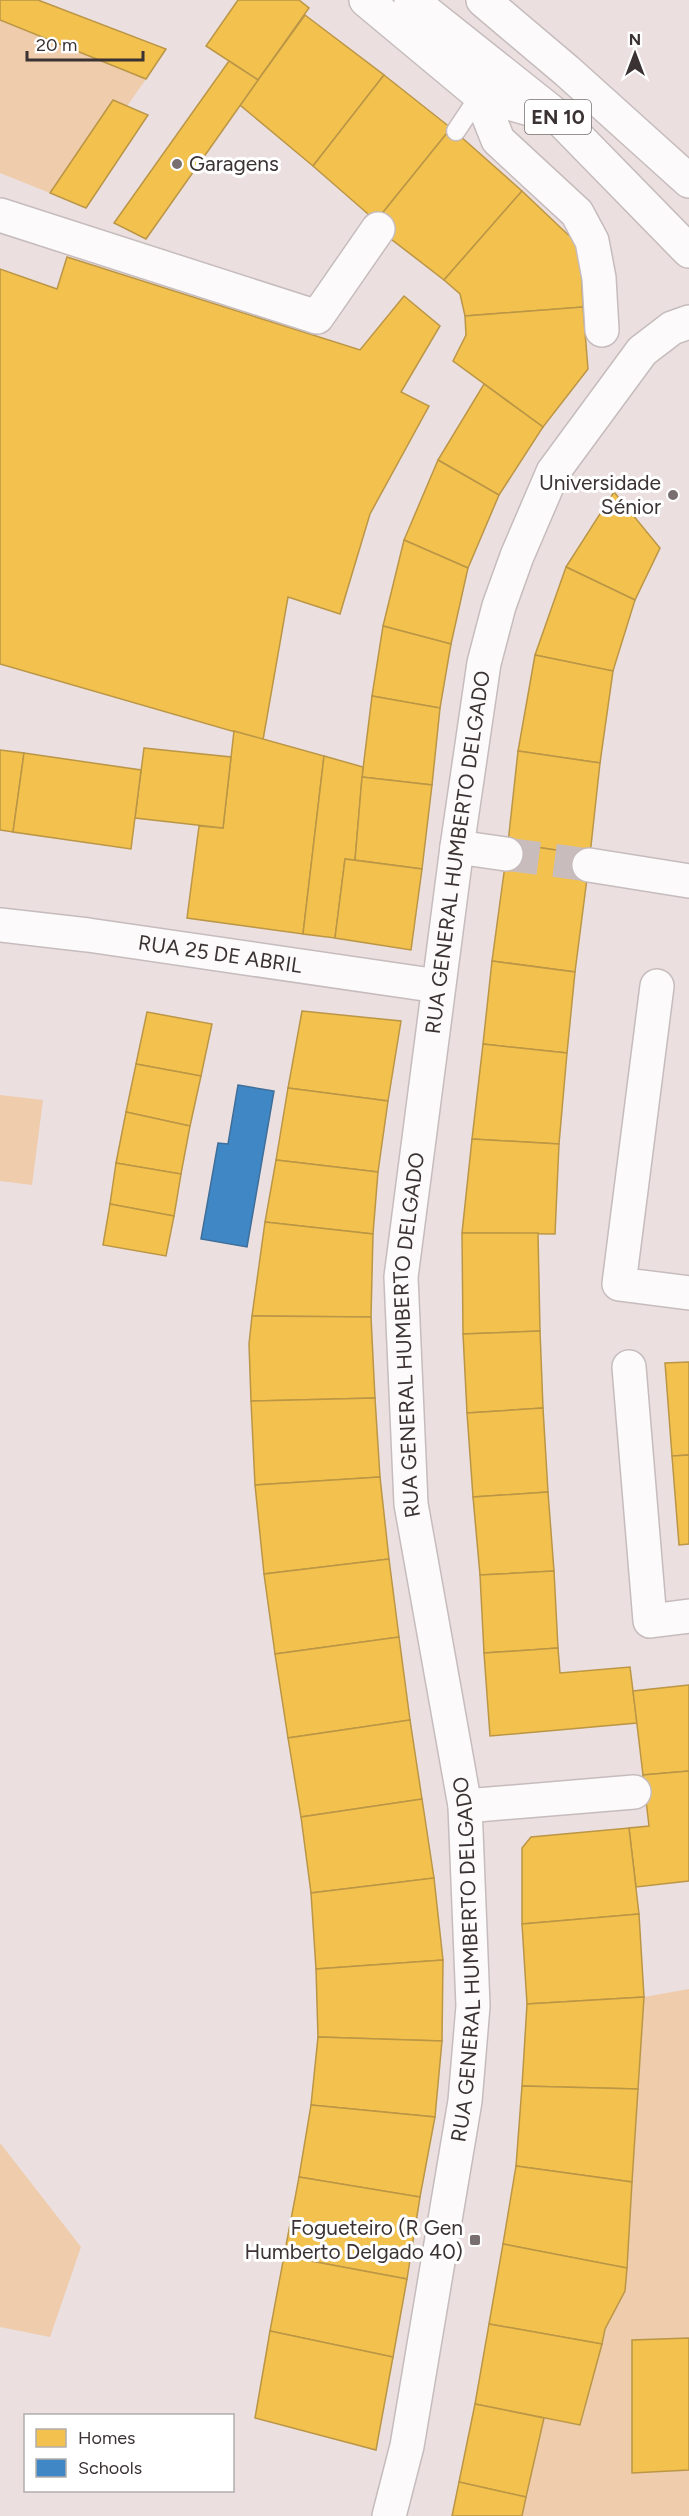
<svg xmlns="http://www.w3.org/2000/svg" width="689" height="2516" font-family="Figtree,sans-serif">
<style>
.green{fill:#efccab}
.homes{fill:#f2c14e;stroke:#bb9646;stroke-width:1.5}
.schools{fill:#3f88c5;stroke:#3e6e99;stroke-width:1.5}
.lines{fill:none;stroke-linecap:round;stroke-linejoin:round}
.street-tunnel{stroke:#c8bcbd;stroke-width:33;stroke-dasharray:33 16;stroke-linecap:butt}
.lane-casing{stroke:#c6bcbd;stroke-width:21}
.street-casing{stroke:#c6bcbd;stroke-width:36}
.secondary-casing{stroke:#c6bcbd;stroke-width:36}
.primary-casing{stroke:#c6bcbd;stroke-width:36}
.lane{stroke:#fcfafa;stroke-width:18}
.street{stroke:#fcfafa;stroke-width:33}
.secondary{stroke:#fcfafa;stroke-width:33}
.primary{stroke:#fcfafa;stroke-width:33}
.poi-dot{fill:#796f70;stroke:#fff;stroke-width:2}
.labels{text-anchor:middle;stroke-width:6;stroke-linejoin:round;paint-order:stroke}
.shield{fill:#fff;stroke:#767070;stroke-width:1.5}
.shield-label{font-size:20px;font-weight:bold;fill:#3b3233}
.poi-label{font-size:21px;fill:#3b3233;stroke:#fff;text-anchor:end}
.street-label{font-size:21px;fill:#3b3233;stroke:#fff}
</style>
<rect width="100%" height="100%" fill="#ebdfe0"/>
<g class="green">
<polygon points="0,20 146,79 127,106 113,100 50,193 0,173"/>
<polygon points="0,1095 43,1100 32,1185 0,1181"/>
<polygon points="689,1989 689,2516 522,2516 544,2418 581,2425 605,2329 625,2291 644,1997"/>
<polygon points="0,2143 81,2247 50,2337 0,2327"/>
</g>
<g class="homes">
<polygon points="0,0 38,0 166,49 146,79 0,20"/>
<polygon points="238,0 299,0 309,8 258,80 206,46"/>
<polygon points="305,15 384,75 313,166 240,105"/>
<polygon points="229,61 258,80 146,239 114,223"/>
<polygon points="384,75 451,128 376,221 313,166"/>
<polygon points="113,100 148,115 86,208 50,193"/>
<polygon points="451,128 522,191 444,280 378,229 376,221"/>
<polygon points="522,191 580,246 583,307 465,316 460,294 444,280"/>
<polygon points="67,257 360,350 404,296 440,326 401,392 429,406 370,514 340,614 288,597 263,740 0,664 0,269 57,289"/>
<polygon points="583,307 588,369 543,427 453,361 466,335 465,316"/>
<polygon points="484,384 543,427 499,495 438,460"/>
<polygon points="438,460 499,495 468,568 404,540"/>
<polygon points="614,492 660,548 635,600 566,567"/>
<polygon points="404,540 468,568 451,644 383,626"/>
<polygon points="566,567 635,600 613,671 535,655"/>
<polygon points="383,626 451,644 440,708 372,696"/>
<polygon points="535,655 613,671 600,763 518,751"/>
<polygon points="372,696 440,708 432,785 362,777"/>
<polygon points="234,731 324,756 303,934 187,918 199,826 223,828"/>
<polygon points="144,748 231,757 223,828 135,818"/>
<polygon points="0,750 24,753 13,832 0,830"/>
<polygon points="518,751 600,763 590,855 508,843"/>
<polygon points="24,753 141,770 131,849 13,832"/>
<polygon points="324,756 363,767 355,860 345,859 335,938 303,934"/>
<polygon points="362,777 432,785 422,869 355,860"/>
<polygon points="508,843 590,855 575,972 492,961"/>
<polygon points="345,859 422,869 411,950 335,938"/>
<polygon points="492,961 575,972 567,1053 483,1044"/>
<polygon points="302,1011 401,1021 388,1101 288,1088"/>
<polygon points="147,1012 212,1024 201,1076 136,1064"/>
<polygon points="483,1044 567,1053 559,1144 472,1139"/>
<polygon points="136,1064 201,1076 190,1126 126,1112"/>
<polygon points="288,1088 388,1101 378,1172 276,1160"/>
<polygon points="126,1112 190,1126 181,1174 116,1163"/>
<polygon points="472,1139 559,1144 555,1234 462,1233"/>
<polygon points="276,1160 378,1172 373,1234 265,1222"/>
<polygon points="116,1163 181,1174 174,1216 110,1204"/>
<polygon points="110,1204 174,1216 166,1256 103,1245"/>
<polygon points="265,1222 373,1234 371,1317 252,1316"/>
<polygon points="462,1233 538,1233 540,1331 463,1334"/>
<polygon points="252,1316 371,1317 375,1398 251,1401 249,1344"/>
<polygon points="540,1331 543,1408 467,1413 463,1334"/>
<polygon points="689,1362 689,1455 672,1456 665,1363"/>
<polygon points="375,1398 380,1477 255,1485 251,1401"/>
<polygon points="543,1408 548,1492 473,1497 467,1413"/>
<polygon points="689,1455 689,1544 679,1545 672,1456"/>
<polygon points="380,1477 389,1559 264,1574 255,1485"/>
<polygon points="548,1492 554,1571 480,1575 473,1497"/>
<polygon points="389,1559 399,1637 275,1654 264,1574"/>
<polygon points="554,1571 558,1648 484,1653 480,1575"/>
<polygon points="399,1637 410,1720 288,1738 275,1654"/>
<polygon points="558,1648 560,1673 630,1667 637,1723 490,1736 484,1653"/>
<polygon points="689,1685 689,1771 643,1775 633,1691"/>
<polygon points="410,1720 422,1799 301,1817 288,1738"/>
<polygon points="689,1771 689,1881 636,1887 629,1828 649,1826 643,1775"/>
<polygon points="422,1799 434,1878 311,1893 301,1817"/>
<polygon points="629,1828 639,1914 522,1924 522,1848 531,1837"/>
<polygon points="434,1878 443,1960 316,1969 311,1893"/>
<polygon points="639,1914 644,1997 527,2004 522,1924"/>
<polygon points="443,1960 442,2041 318,2037 316,1969"/>
<polygon points="644,1997 638,2089 522,2086 527,2004"/>
<polygon points="318,2037 442,2041 435,2117 311,2105"/>
<polygon points="522,2086 638,2089 632,2182 516,2166"/>
<polygon points="311,2105 435,2117 420,2197 299,2177"/>
<polygon points="516,2166 632,2182 627,2268 503,2244"/>
<polygon points="299,2177 420,2197 407,2279 284,2256"/>
<polygon points="503,2244 627,2268 625,2291 605,2329 602,2344 489,2324"/>
<polygon points="284,2256 407,2279 393,2357 270,2331"/>
<polygon points="489,2324 602,2344 580,2425 475,2404"/>
<polygon points="270,2331 393,2357 376,2450 255,2418"/>
<polygon points="689,2338 689,2470 632,2473 632,2340"/>
<polygon points="475,2404 544,2418 526,2497 459,2482"/>
<polygon points="459,2482 526,2497 522,2516 452,2516"/>
</g>
<polygon class="schools" points="238,1085 274,1091 247,1247 201,1239 218,1143 228,1144"/>
<g class="lines">
<polyline class="street-tunnel" points="506,854 589,865"/>
<g class="lane-casing">
<polyline id="lane" points="456,131 480,95"/>
</g>
<g class="street-casing">
<g id="street">
<polyline points="366,0 480,95 558,117"/>
<polyline points="480,95 498,140 577,213 592,241 599,278 602,330"/>
<polyline points="0,215 317,317 378,229"/>
<polyline points="457,847 506,854"/>
<polyline points="589,865 689,881"/>
<path id="s1" d="M 0,925 L 88,935 L 438,986"/>
<polyline points="657,986 619,1284 689,1293"/>
<polyline points="629,1367 650,1621 689,1616"/>
<polyline points="465,1806 634,1792"/>
</g>
</g>
<g class="secondary-casing">
<g id="secondary">
<path id="s2" d="M 389,2516 L 407,2446 L 465,2101 L 473,2006 L 465,1806 L 411,1504 L 401,1277 L 457,847 L 484,663 L 499,606 L 517,556 L 553,472 L 642,351 L 672,328 L 689,322"/>
</g>
</g>
<g class="primary-casing">
<g id="primary">
<polyline points="411,0 558,117 689,251"/>
<polyline points="483,0 567,71 689,181"/>
</g>
</g>
<use href="#lane" class="lane"/>
<use href="#street" class="street"/>
<use href="#secondary" class="secondary"/>
<use href="#primary" class="primary"/>
</g>
<g class="poi-dot">
<circle cx="177" cy="164" r="6"/>
<circle cx="673" cy="495" r="6"/>
<rect x="469" y="2234" width="12" height="12" rx="3"/>
</g>
<g class="labels">
<rect class="shield" x="525" y="100" width="66" height="34" rx="4.5"/>
<g class="shield-label">
<text x="558" y="124">EN 10</text>
</g>
<g class="poi-label">
<text x="189" y="171" text-anchor="start">Garagens</text>
<text x="661" y="490">Universidade<tspan x="661" dy="24">Sénior</tspan></text>
<text x="463" y="2235">Fogueteiro (R Gen<tspan x="463" dy="24">Humberto Delgado 40)</tspan></text>
</g>
<g class="street-label">
<text dy="7" stroke="none"><textPath href="#s2" startOffset="1680">RUA GENERAL HUMBERTO DELGADO</textPath></text>
<text dy="7" stroke="none"><textPath href="#s1" startOffset="222">RUA 25 DE ABRIL</textPath></text>
<text dy="7" stroke="none"><textPath href="#s2" startOffset="1194">RUA GENERAL HUMBERTO DELGADO</textPath></text>
<text dy="7" stroke="none"><textPath href="#s2" startOffset="564">RUA GENERAL HUMBERTO DELGADO</textPath></text>
</g>
</g>
<rect x="24" y="2414" width="210" height="78" fill="#ffffff" stroke="#b1adad" stroke-width="1.5"/>
<rect x="36" y="2429" width="30" height="18" fill="#f2c14e" stroke="#b1adad" stroke-width="1.5"/>
<text x="78" y="2444" font-size="18" fill="#3b3233">Homes</text>
<rect x="36" y="2459" width="30" height="18" fill="#3f88c5" stroke="#b1adad" stroke-width="1.5"/>
<text x="78" y="2474" font-size="18" fill="#3b3233">Schools</text>
<g transform="translate(635 54)" stroke="#ffffff" stroke-width="4.5" paint-order="stroke">
<path d="M0-4.5L10 22L0 15L-10 22Z" fill="#3b3233"/>
<text y="-9" font-size="16" font-weight="bold" text-anchor="middle" fill="#3b3233">N</text>
</g>
<path d="M27 51v9h116v-9" fill="none" stroke="#3b3233" stroke-width="3"/>
<text x="36" y="51" font-size="18" fill="#3b3233" stroke="#ffffff" stroke-width="4.5" paint-order="stroke">20 m</text>
</svg>
